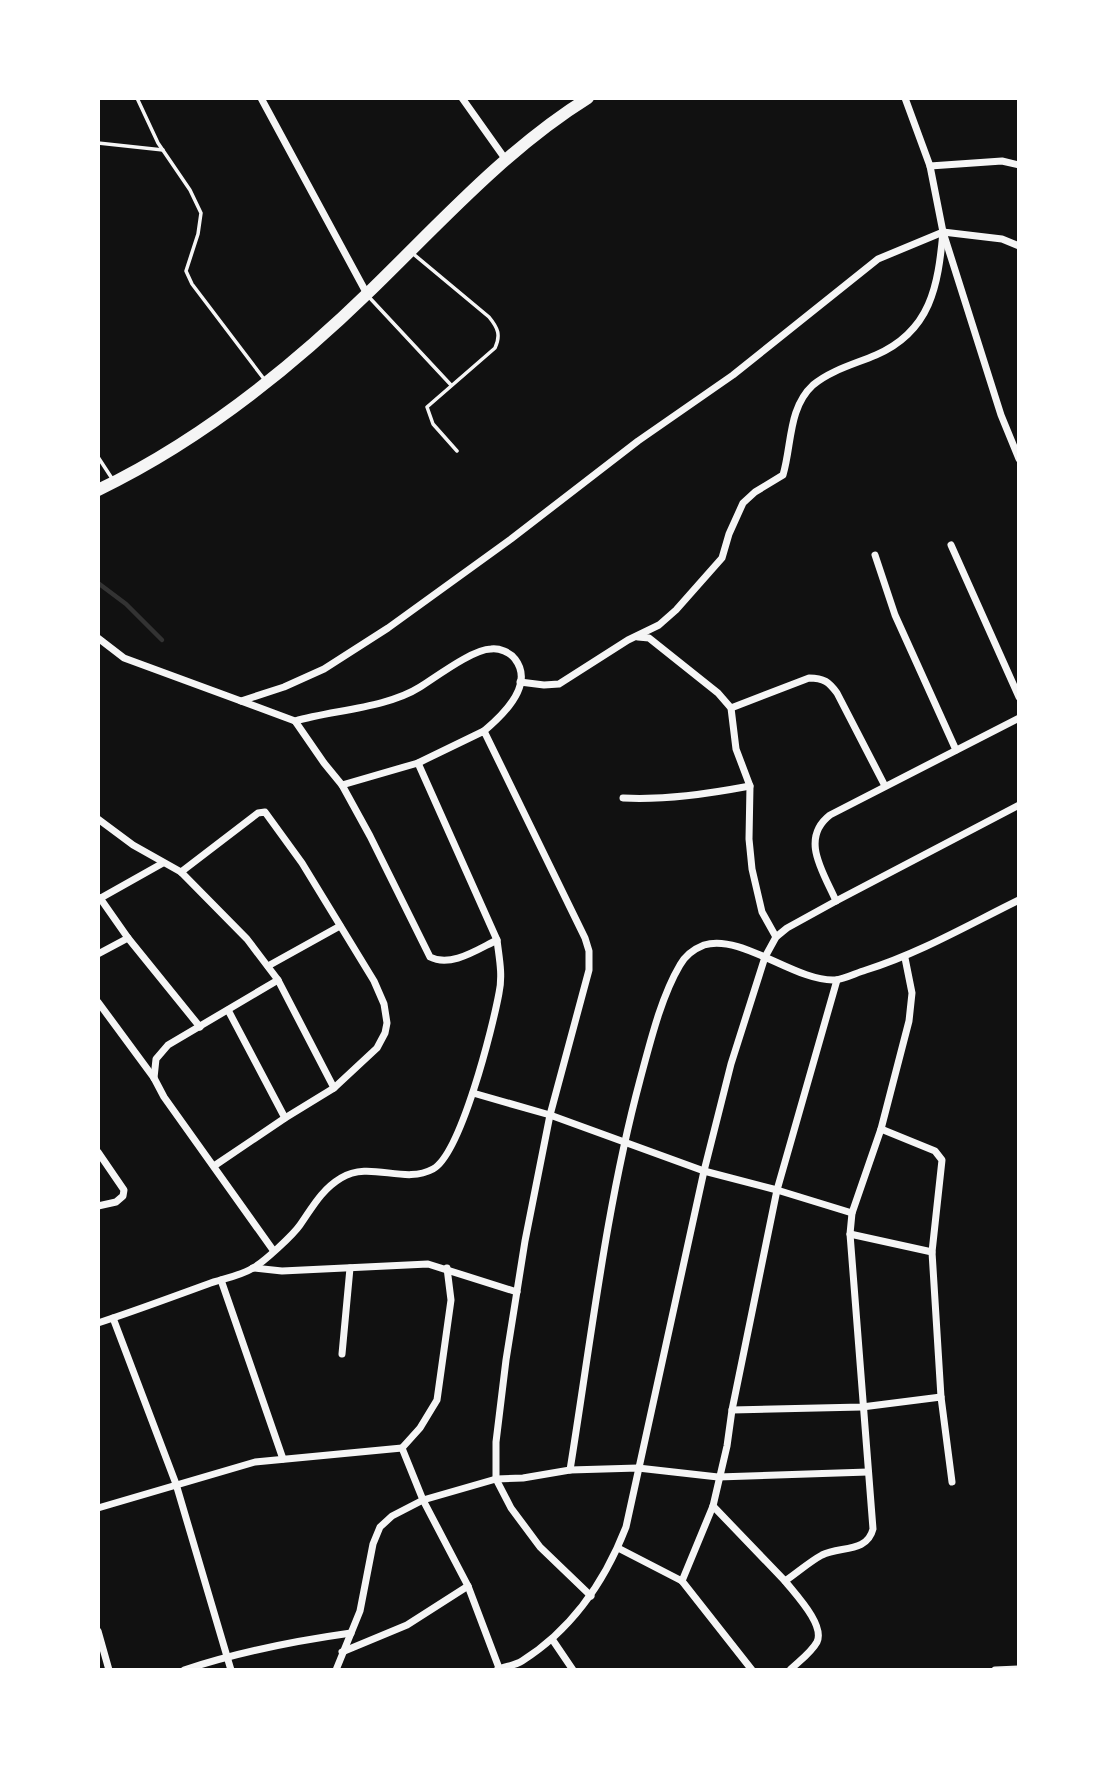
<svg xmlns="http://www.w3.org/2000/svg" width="1117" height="1768" font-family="'Open Sans',sans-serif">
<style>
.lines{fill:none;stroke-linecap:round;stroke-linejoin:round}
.stream{stroke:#333;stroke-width:4.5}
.service{stroke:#f5f5f5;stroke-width:3.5}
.minor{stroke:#f5f5f5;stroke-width:7}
.primary{stroke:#f5f5f5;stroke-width:12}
</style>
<rect width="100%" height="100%" fill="#111"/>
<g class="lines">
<polyline class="stream" points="98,583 126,604 162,640"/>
<g class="service">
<polyline points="137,98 158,143 190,190 201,213 198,234 186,271 192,284 264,379"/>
<polyline points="98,143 163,150"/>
<path d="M 411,252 L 489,317 C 498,328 501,335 495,348 L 427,407 L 433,424 L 457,451"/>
<polyline points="368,296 451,385"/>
<polyline points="98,457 113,480"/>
</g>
<g class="minor">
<polyline points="261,98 367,294"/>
<polyline points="462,98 506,160"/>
<polyline points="905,98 930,166 943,232 1001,415 1019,459"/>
<polyline points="930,166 1002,161 1019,165"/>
<polyline points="951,545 1019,697"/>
<polyline points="875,555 895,615 956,750"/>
<polyline points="638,637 649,638 718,693 731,708 736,749 750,786 749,839 752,869 762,912 776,937"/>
<polyline points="98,638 124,658 241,701 284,687 324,669 388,628 511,539 638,441 733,375 878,259 943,232 1002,239 1019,246"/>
<path d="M 520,682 L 544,685 L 559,684 L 628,640 L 659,625 L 676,610 L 722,558 L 729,534 L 743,503 L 755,492 L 783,475 C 792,445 788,408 813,385 C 831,370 855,364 876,355 C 931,331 938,286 943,232"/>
<path d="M 731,708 L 809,678 C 824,678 829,682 837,693 L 885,786"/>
<path d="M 295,721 C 333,710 387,708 420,687 C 436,677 473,649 491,649 C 499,648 510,652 515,659 C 535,685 502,716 484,731"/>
<polyline points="418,763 484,731 585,938 589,951 589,970 550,1115 525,1241 506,1360 496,1442 496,1479 511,1508 540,1547 591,1596"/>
<path d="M 342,785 L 370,836 L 430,957 C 451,968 478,949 497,940"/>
<path d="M 623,798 C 666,800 707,794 750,786"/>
<polyline points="98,819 133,845 181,872 247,939 278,980 334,1088"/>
<polyline points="181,872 258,813 265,812 302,863 374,981 384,1004 387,1023 385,1033 377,1048 334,1088 285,1118 214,1166"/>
<polyline points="100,898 128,938 200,1027"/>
<polyline points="99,899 163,863"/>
<path d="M 836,901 C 824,873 799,839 830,815 L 1019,718"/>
<polyline points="98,954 128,938"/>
<polyline points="268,966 340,926"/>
<polyline points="98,1002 154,1078 164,1097 273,1250"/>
<polyline points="228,1010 285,1118"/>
<polyline points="154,1078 156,1059 168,1045 278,980"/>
<polyline points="473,1093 550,1115 704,1171 777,1190 852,1213"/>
<polyline points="881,1129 935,1151 942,1160 932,1252"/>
<polyline points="98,1152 124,1190 123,1196 116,1202 98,1206"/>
<polyline points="850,1234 932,1252 941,1397 952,1482"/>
<polyline points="253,1268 282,1271 428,1264 517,1292"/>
<polyline points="447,1268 451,1300 437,1400 420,1428 402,1448 423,1500 468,1586 499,1668"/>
<polyline points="221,1280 283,1459"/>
<polyline points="113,1318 176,1484 231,1670"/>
<path d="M 98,1323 C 135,1311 172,1297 208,1284 C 222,1279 240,1276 253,1268 C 264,1262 293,1235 300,1225 C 312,1208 321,1190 341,1178 C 370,1160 404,1185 433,1169 C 461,1154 493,1026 499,993 C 503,975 499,957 497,940 L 418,763 L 342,785 L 324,763 L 295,721 L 241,701"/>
<polyline points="342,1354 350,1268"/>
<polyline points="732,1410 862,1407 941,1397"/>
<path d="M 570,1470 C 591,1340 606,1207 640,1080 C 650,1043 661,997 680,965 C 685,956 694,949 704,945 C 741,933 796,982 835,980 C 845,979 856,973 866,970 C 920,953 968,925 1019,900"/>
<polyline points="713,1506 785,1581"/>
<polyline points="98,1508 255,1462 402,1448"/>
<polyline points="618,1548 682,1581 752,1670"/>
<polyline points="682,1581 713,1506 727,1446 732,1410 777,1190 837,980"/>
<polyline points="98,1631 109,1670"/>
<polyline points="552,1639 573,1670"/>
<polyline points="342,1652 407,1625 468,1586"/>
<path d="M 184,1670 C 238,1652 294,1641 351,1633"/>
<polyline points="336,1670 360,1611 373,1544 380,1527 392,1516 423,1500 496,1479 523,1478 570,1470 638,1468 718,1477 868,1472"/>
<path d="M 497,1670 C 505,1666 514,1666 522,1661 C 571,1630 605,1581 626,1527 L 704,1171 L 731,1064 L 765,957 L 776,937 L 787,928 L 836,901 L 1019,805"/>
<path d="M 790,1670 C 798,1662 811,1653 817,1642 C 825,1625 796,1595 785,1581 C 797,1573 809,1562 822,1555 C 840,1546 867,1553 873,1529 L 850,1234 L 852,1213 L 881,1129 L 909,1021 L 912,993 L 905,958"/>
<polyline points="995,1670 1019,1669"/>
</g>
<path class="primary" d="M 98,490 C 200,441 290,369 370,291 C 439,224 506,149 588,98"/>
</g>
<rect width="1117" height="1768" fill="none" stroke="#ffffff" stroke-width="200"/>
</svg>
